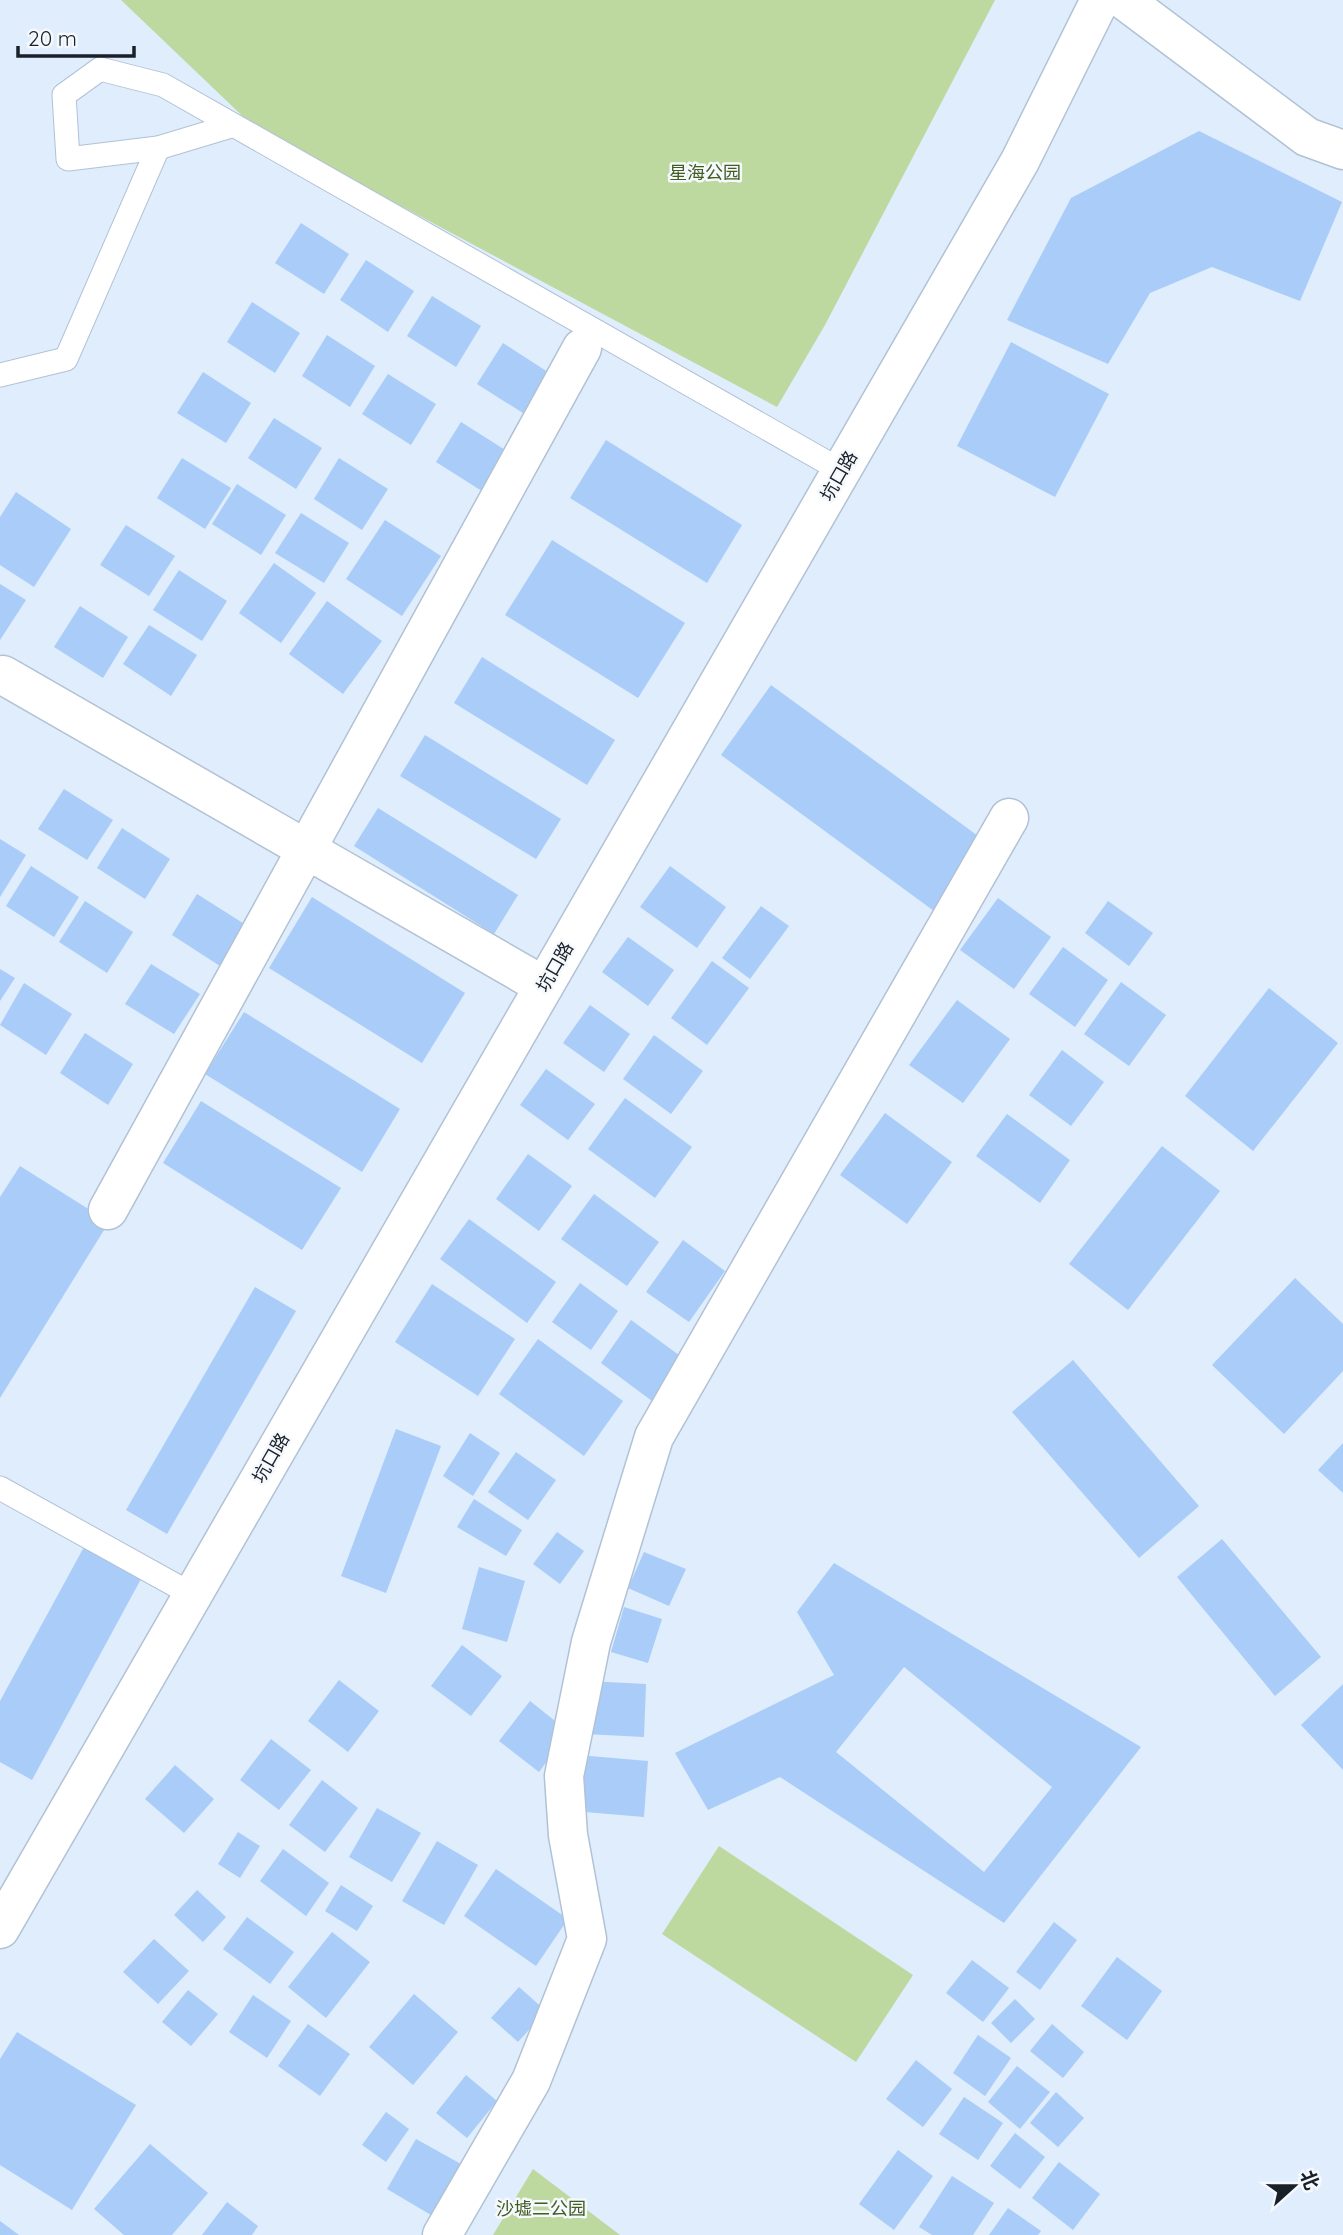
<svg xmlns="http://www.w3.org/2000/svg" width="1343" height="2235" font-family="Quicksand,'Noto Sans SC',sans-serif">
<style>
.green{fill:#bdd9a0}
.building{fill:#a9cdf8;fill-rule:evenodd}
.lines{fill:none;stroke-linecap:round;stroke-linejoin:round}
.lane-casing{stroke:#b1c2d5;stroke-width:25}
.street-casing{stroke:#b1c2d5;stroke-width:41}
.secondary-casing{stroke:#b1c2d5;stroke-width:41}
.lane{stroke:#fff;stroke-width:23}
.street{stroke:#fff;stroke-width:38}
.secondary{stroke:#fff;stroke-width:38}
.labels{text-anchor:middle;stroke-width:5;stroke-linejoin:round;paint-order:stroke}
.park-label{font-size:18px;fill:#425c21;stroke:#f5f9fd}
.street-label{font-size:18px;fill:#1a2028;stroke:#f5f9fd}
</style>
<rect width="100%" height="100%" fill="#dfedfd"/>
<g class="green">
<polygon points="121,0 995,0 825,325 777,407 255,128"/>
<polygon points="719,1846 913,1975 856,2062 662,1934"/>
<polygon points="533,2169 620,2235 493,2235"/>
</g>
<g class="building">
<polygon points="1199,131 1342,202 1300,301 1212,267 1150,293 1108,364 1007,320 1071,198"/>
<polygon points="301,223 349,254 324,294 275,263"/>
<polygon points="366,260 414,291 388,332 340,300"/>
<polygon points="432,296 481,326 456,367 407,336"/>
<polygon points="252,302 300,333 275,373 227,342"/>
<polygon points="327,335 375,366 350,407 302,376"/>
<polygon points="1011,342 1109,394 1055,497 957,446"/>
<polygon points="503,343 551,374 526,415 477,384"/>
<polygon points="203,372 251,403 226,443 177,413"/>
<polygon points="388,374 436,404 411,445 362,414"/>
<polygon points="274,418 322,448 296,489 248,458"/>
<polygon points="461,422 510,453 485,493 436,462"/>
<polygon points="606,440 742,525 707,583 570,498"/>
<polygon points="182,458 231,488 205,529 157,498"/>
<polygon points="339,458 388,489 362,530 314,499"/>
<polygon points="237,484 286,515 261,555 212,524"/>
<polygon points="16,492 71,529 34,587 0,565 0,517"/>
<polygon points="301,513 349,543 324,583 275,553"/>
<polygon points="385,520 441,556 402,616 346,579"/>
<polygon points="126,525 175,556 149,596 100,565"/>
<polygon points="552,540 685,623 638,698 505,615"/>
<polygon points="274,563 316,593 281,643 239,613"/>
<polygon points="179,570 227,601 202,641 153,610"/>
<polygon points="0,584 26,600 0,640"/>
<polygon points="327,601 382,641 343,694 289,654"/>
<polygon points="80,606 128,637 103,678 54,647"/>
<polygon points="149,625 197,655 171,696 123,664"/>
<polygon points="482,657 615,740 587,785 454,703"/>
<polygon points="771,685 985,841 934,911 721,755"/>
<polygon points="425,735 561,819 536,859 400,776"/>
<polygon points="64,789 113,820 87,860 38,829"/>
<polygon points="378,808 518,895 494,934 354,846"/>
<polygon points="122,828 170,859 145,899 97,868"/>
<polygon points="0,839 26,855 0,897"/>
<polygon points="31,866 79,897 54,937 6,906"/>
<polygon points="670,866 726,907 697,948 640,907"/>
<polygon points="197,894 246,925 220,966 172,935"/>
<polygon points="312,897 465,993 422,1063 269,968"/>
<polygon points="998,898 1051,937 1014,989 960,950"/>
<polygon points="85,901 133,932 107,973 59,942"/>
<polygon points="1108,901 1153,933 1129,966 1085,933"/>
<polygon points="761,906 789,926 750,979 722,958"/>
<polygon points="628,937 674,970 648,1006 602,972"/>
<polygon points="1063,947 1108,980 1075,1027 1029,994"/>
<polygon points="712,961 749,988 707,1045 671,1018"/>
<polygon points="151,964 200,994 174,1034 125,1004"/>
<polygon points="0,969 15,978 0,1001"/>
<polygon points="1121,982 1166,1015 1129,1066 1084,1034"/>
<polygon points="24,983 72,1014 46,1055 0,1025"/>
<polygon points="1269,988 1338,1043 1253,1151 1185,1096"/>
<polygon points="957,1000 1010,1039 963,1103 909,1065"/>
<polygon points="590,1005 630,1034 604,1072 563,1043"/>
<polygon points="244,1012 400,1109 362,1172 205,1074"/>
<polygon points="85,1033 133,1064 108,1105 60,1073"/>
<polygon points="654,1035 703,1071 671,1114 623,1079"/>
<polygon points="1062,1050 1104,1082 1071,1126 1029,1095"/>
<polygon points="546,1069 595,1104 568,1140 520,1105"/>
<polygon points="625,1098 692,1147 655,1198 588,1149"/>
<polygon points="201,1101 341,1188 302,1250 163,1163"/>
<polygon points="885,1113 952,1162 907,1224 840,1175"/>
<polygon points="1007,1114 1070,1160 1040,1203 976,1156"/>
<polygon points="1162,1146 1220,1191 1128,1310 1069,1264"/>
<polygon points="528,1154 572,1186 539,1231 496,1199"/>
<polygon points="20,1166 109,1222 0,1398 0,1197"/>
<polygon points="594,1194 659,1242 627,1286 561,1239"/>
<polygon points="469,1219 556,1282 527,1323 440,1259"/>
<polygon points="683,1240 725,1271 689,1322 646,1292"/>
<polygon points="1295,1278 1343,1324 1343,1371 1284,1434 1212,1365"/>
<polygon points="580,1283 618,1311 591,1350 552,1322"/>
<polygon points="432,1284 515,1339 478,1396 395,1342"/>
<polygon points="255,1287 296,1311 167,1534 126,1510"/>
<polygon points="631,1320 683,1358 652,1401 601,1363"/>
<polygon points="538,1339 623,1401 584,1456 499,1394"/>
<polygon points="1073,1360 1199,1506 1139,1558 1012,1412"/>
<polygon points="396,1429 441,1446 386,1593 341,1576"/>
<polygon points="470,1433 500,1453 473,1496 443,1476"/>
<polygon points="1343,1443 1343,1493 1318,1470"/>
<polygon points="516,1452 556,1480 528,1520 488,1492"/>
<polygon points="474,1499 522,1530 506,1556 457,1527"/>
<polygon points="557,1532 584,1551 560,1584 533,1564"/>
<polygon points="1222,1539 1321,1657 1275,1696 1177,1577"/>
<polygon points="84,1547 141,1579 32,1780 0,1762 0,1701"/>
<polygon points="644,1552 686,1569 669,1606 628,1588"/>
<path d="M 834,1563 L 1141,1747 L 1004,1923 L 780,1777 L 708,1810 L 675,1753 L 834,1675 L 797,1612 ZM 904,1667 L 1052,1787 L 984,1872 L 836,1752 Z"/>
<polygon points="479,1567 525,1581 507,1642 462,1629"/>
<polygon points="624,1607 662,1619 648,1663 611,1652"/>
<polygon points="462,1645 502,1676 471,1716 431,1686"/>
<polygon points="339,1680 379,1711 348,1752 308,1721"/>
<polygon points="587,1681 646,1684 644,1737 585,1734"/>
<polygon points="1343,1684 1343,1770 1301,1725"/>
<polygon points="530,1701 569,1732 539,1772 499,1741"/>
<polygon points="271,1739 311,1770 279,1810 240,1780"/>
<polygon points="578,1755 648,1761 644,1817 573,1811"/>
<polygon points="175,1765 214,1799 184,1833 145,1799"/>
<polygon points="322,1780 358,1808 325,1852 289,1825"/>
<polygon points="377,1808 421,1833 392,1882 349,1857"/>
<polygon points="238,1832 260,1846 240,1878 218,1864"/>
<polygon points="437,1841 478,1865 444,1925 402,1901"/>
<polygon points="283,1849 329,1883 306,1916 260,1881"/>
<polygon points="496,1869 568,1919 536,1966 464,1916"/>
<polygon points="341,1885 373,1906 357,1931 325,1911"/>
<polygon points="197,1890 226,1917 203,1942 174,1915"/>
<polygon points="247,1917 294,1952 270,1984 223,1949"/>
<polygon points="1054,1922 1077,1940 1040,1990 1016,1972"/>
<polygon points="332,1932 370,1962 326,2018 288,1987"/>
<polygon points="154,1939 189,1971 158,2004 123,1972"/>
<polygon points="1117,1957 1162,1991 1127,2040 1081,2006"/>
<polygon points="972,1960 1009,1988 983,2022 946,1993"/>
<polygon points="519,1987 546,2011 518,2042 491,2018"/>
<polygon points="188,1990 218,2014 191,2046 162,2022"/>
<polygon points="414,1994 458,2032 413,2085 369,2047"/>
<polygon points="253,1995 291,2021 267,2058 229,2032"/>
<polygon points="1015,1999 1035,2019 1011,2043 991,2023"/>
<polygon points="308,2024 350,2054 320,2096 278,2066"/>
<polygon points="1052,2024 1084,2052 1063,2078 1030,2051"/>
<polygon points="17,2032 136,2105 72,2210 0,2165 0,2059"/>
<polygon points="978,2035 1011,2058 985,2096 953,2073"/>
<polygon points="916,2060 952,2089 923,2127 886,2099"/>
<polygon points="1017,2066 1050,2092 1020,2129 988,2102"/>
<polygon points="466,2075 497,2101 467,2138 436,2113"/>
<polygon points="1056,2092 1084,2118 1058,2147 1030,2123"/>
<polygon points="964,2097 1003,2123 978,2160 939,2134"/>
<polygon points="386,2112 409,2129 386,2162 362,2145"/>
<polygon points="1015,2133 1045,2157 1020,2189 990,2166"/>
<polygon points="416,2139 461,2164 431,2215 387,2189"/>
<polygon points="150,2144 208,2193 172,2235 124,2235 94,2209"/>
<polygon points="898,2150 933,2176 894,2230 859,2204"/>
<polygon points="1059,2162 1100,2194 1073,2230 1032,2198"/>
<polygon points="952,2176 994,2203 973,2235 932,2235 919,2227"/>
<polygon points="227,2202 258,2226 252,2235 202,2235"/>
<polygon points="1008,2208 1041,2231 1038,2235 989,2235"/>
<polygon points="0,2221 19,2235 0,2235"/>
</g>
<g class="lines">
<g class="lane-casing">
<g id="lane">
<polyline points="231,126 158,148 68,159 64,95 100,69 163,85 842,471"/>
<polyline points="0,375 66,359 158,148"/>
<polyline points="0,1488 193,1595"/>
</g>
</g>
<g class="street-casing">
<g id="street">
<polyline points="3,675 544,986"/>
<polyline points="108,1210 582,348"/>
<polyline points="442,2235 531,2081 587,1939 568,1835 564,1776 591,1642 654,1437 1009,818"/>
</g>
</g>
<g class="secondary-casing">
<g id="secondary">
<polyline points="1124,0 1307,137 1343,150"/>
<polyline points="0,1929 1020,161 1100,0"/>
</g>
</g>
<use href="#lane" class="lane"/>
<use href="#street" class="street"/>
<use href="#secondary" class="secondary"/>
</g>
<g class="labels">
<g class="park-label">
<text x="705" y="179">星海公园</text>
<text x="541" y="2215">沙墟二公园</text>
</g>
<g class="street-label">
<text transform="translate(839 476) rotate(-60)" y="6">坑口路</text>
<text transform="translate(555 967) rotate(-60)" y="6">坑口路</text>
<text transform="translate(271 1458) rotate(-60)" y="6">坑口路</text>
</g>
</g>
<g transform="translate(1294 2186) rotate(69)" stroke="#f5f9fd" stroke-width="5" paint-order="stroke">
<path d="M0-5L12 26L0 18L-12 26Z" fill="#1a2028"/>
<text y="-10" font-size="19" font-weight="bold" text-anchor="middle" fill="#1a2028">北</text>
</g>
<path d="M18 46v10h116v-10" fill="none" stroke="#1a2028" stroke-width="3.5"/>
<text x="28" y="46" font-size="21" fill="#1a2028" stroke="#f5f9fd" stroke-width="5" paint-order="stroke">20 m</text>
</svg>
